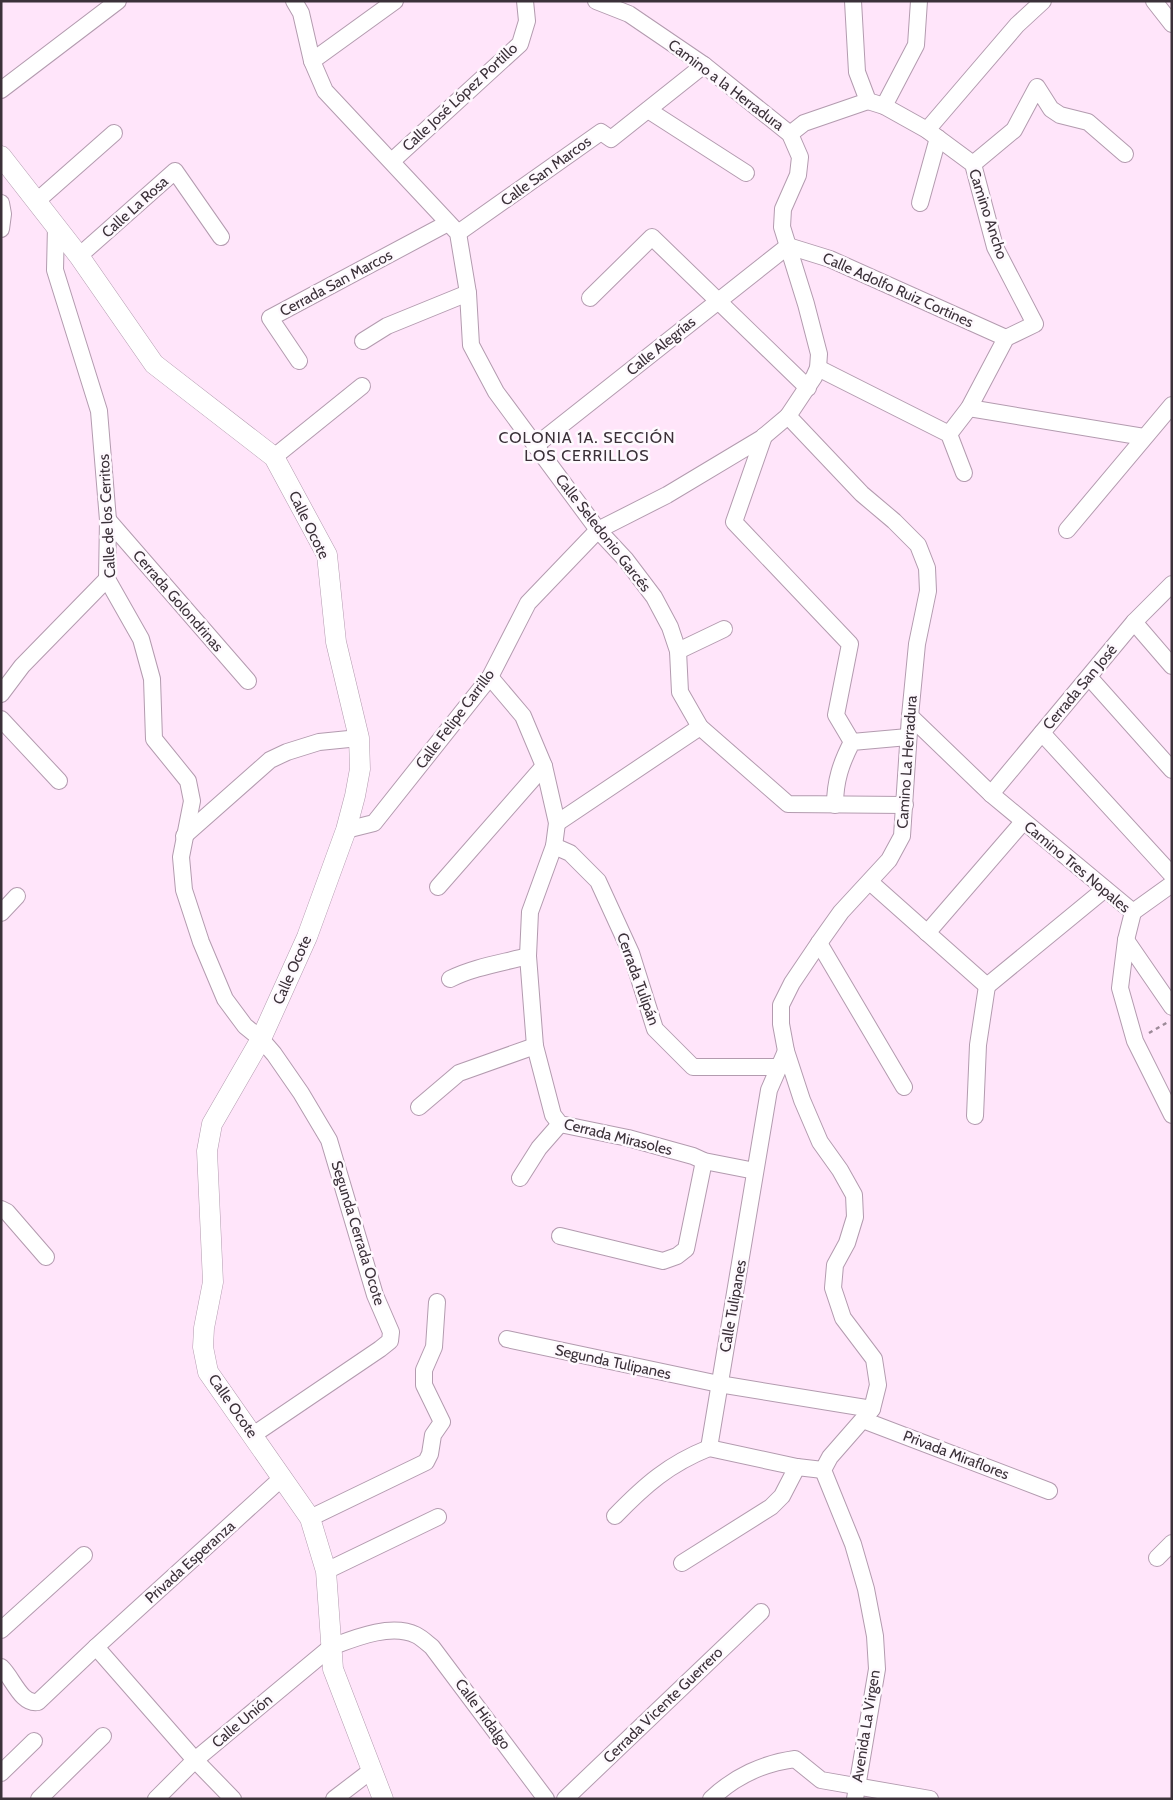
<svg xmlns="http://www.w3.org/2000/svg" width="1173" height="1800" font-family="Cabin,sans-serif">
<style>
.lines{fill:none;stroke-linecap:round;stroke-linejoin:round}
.minor-casing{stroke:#b39baf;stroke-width:18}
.tertiary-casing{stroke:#b39baf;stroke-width:21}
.path{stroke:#9c8a98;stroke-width:2.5;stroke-dasharray:4 4;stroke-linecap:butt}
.minor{stroke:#fff;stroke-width:16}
.tertiary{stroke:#fff;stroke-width:20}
.labels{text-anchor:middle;stroke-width:5;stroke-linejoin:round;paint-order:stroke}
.street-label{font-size:15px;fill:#3b3139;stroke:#fef9fe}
.neighbourhood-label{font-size:16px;letter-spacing:1px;fill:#3b3139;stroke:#fef9fe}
</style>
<rect width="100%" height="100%" fill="#ffe5fa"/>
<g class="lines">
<g class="minor-casing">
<g id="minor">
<polyline points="294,1 301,13 312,61 325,91 458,233 468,293 471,345 496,392 598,530 626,560 654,597 670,627 678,651 680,692 700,727 788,804 905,805"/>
<polyline points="596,1 629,14 704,65 790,134 800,157 798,175 783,209 782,227 806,304 819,354 818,368 814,377 788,416 862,494 894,521 918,545 927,568 928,591 917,644 910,716 902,836 889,860 841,912 819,943 792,983 781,1005 781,1024 786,1051 802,1100 820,1142 840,1170 854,1195 855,1217 847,1243 835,1265 833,1288 843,1318 874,1359 878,1385 872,1409 830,1457 823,1470 853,1544 866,1589 875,1636 877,1669 855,1799"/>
<polyline points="853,1 857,72 868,101 884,106 927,130 973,164 995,247 1035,324 1006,338 969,408 949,434"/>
<polyline points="1154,1 1172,24"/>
<polyline points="312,61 395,1"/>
<polyline points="1,90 118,1"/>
<polyline points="884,106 916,45 919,1"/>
<polyline points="648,110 746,173"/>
<polyline points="927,130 1017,25 1043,1"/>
<polyline points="790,134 804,123 868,101"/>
<polyline points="392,161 520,44 527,21 525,1"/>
<polyline points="973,164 1014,130 1037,87 1051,109 1060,115 1088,122 1125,154"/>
<polyline points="38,200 114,133"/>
<polyline points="1,203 3,214 1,229"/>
<polyline points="920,203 938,138"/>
<polyline points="56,226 55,270 99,411 108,520 107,579 141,639 152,679 154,739 188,781 192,801 181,857 184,890 201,942 225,999 245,1026 261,1039 274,1054 301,1093 329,1140 375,1295 391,1332 390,1341 380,1349 253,1435"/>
<polyline points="458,233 601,132 611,139 704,65"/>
<polyline points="79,256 175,171 221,237"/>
<polyline points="590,298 652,237 808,388"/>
<polyline points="363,341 387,326 468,293"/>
<polyline points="299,361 270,318 448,223"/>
<polyline points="818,368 949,434 964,473"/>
<polyline points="969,408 1144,437"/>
<polyline points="764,436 734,522 850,644 836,715 852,742"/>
<polyline points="535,446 788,246 830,259 1006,338"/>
<polyline points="274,457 362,386"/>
<polyline points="108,520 248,681"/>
<polyline points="1067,530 1172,405"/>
<polyline points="1134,622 1172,666"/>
<polyline points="678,651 724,629"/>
<polyline points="490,677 523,716 544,766 557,823 554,846 530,912 528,956 535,1046 553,1115 560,1124 628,1138 693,1156 704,1161 755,1171"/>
<polyline points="1089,677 1172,770"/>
<polyline points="1,694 22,666 107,579"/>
<polyline points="910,716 991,794 1133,912 1126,940 1120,988 1135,1041 1172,1115"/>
<polyline points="1,719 59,781"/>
<polyline points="1042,733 1172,875"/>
<polyline points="991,794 1134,622 1172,584"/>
<path d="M 835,805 C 835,781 841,763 852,742 L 908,737"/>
<polyline points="557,823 700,727"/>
<polyline points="346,830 374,823 490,677 528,603 598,530 667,495 762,438 788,416"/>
<polyline points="184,836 270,760 287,752 319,742 359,738"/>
<polyline points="554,846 570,853 598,881 631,953 655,1029 693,1067 779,1067"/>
<polyline points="870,882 987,986"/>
<polyline points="438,887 544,766"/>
<polyline points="1133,912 1172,884"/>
<polyline points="1,913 17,896"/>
<polyline points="927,933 1023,822"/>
<polyline points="1126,940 1172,1007"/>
<polyline points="819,943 904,1087"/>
<path d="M 450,979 C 474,967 502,963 528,956"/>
<polyline points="987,986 1105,889"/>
<polyline points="419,1107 459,1073 535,1046"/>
<polyline points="975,1116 978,1045 987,986"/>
<polyline points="520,1178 539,1148 560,1124"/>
<polyline points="1,1209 7,1212 46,1257"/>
<polyline points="560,1236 663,1261 677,1256 686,1249 704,1161"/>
<polyline points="507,1339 719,1384 872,1409"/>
<polyline points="863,1420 1049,1491"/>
<polyline points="709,1448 769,1090 786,1051"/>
<polyline points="709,1448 797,1467 823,1470"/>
<path d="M 615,1516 C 645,1485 669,1464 709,1448"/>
<polyline points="310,1518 426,1462 430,1454 433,1435 442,1422 424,1385 424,1370 434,1347 437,1302"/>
<polyline points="1157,1558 1172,1543"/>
<polyline points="682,1563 771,1507 782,1496 797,1467"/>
<polyline points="326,1571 438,1517"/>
<polyline points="1,1630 84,1555"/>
<polyline points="96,1647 195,1760 233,1799"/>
<path d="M 1,1667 C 13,1678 21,1705 38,1702 L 96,1647 L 283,1477"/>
<polyline points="1,1773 34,1741"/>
<polyline points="39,1799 103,1736"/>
<path d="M 156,1799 L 195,1760 L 331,1647 C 355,1638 391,1623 416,1635 C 422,1638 427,1643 432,1647 L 546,1799"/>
<polyline points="334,1799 372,1770"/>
<polyline points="565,1799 761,1612"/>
<path d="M 711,1799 C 734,1777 764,1763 795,1759 L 821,1780 L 930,1799"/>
</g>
</g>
<g class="tertiary-casing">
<polyline id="tertiary" points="1,156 79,256 154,364 274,457 327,555 336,642 359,738 360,769 355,796 346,830 307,937 261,1039 212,1124 207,1151 213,1282 204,1328 203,1347 208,1372 310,1518 326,1571 333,1669 383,1799"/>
</g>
<polyline class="path" points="1149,1033 1168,1022"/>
<use href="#minor" class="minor"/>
<use href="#tertiary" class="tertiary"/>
</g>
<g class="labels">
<g class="street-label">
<text transform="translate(726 85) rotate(37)" y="5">Camino a la Herradura</text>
<text transform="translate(460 97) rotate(-43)" y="5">Calle José López Portillo</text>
<text transform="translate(546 171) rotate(-36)" y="5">Calle San Marcos</text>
<text transform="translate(135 207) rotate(-42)" y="5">Calle La Rosa</text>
<text transform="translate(988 214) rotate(72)" y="5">Camino Ancho</text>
<text transform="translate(336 283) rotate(-28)" y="5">Cerrada San Marcos</text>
<text transform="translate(898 290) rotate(24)" y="5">Calle Adolfo Ruiz Cortines</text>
<text transform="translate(661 346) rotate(-39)" y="5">Calle Alegrías</text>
<text transform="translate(107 516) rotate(-93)" y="5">Calle de los Cerritos</text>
<text transform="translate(309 525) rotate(64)" y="5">Calle Ocote</text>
<text transform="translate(603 533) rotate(52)" y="5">Calle Seledonio Garcés</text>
<text transform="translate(178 601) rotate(49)" y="5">Cerrada Golondrinas</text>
<text transform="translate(1080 687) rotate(-50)" y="5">Cerrada San José</text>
<text transform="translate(455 719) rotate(-53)" y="5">Calle Felipe Carrillo</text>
<text transform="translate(907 762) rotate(-86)" y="5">Camino La Herradura</text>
<text transform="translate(1077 867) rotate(40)" y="5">Camino Tres Nopales</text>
<text transform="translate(292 970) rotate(-66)" y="5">Calle Ocote</text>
<text transform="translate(638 979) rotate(70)" y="5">Cerrada Tulipán</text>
<text transform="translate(618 1137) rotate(14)" y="5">Cerrada Mirasoles</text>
<text transform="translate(358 1233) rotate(73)" y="5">Segunda Cerrada Ocote</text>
<text transform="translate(733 1306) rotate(-80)" y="5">Calle Tulipanes</text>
<text transform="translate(613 1362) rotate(12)" y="5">Segunda Tulipanes</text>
<text transform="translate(233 1406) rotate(55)" y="5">Calle Ocote</text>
<text transform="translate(956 1455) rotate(21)" y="5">Privada Miraflores</text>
<text transform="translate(190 1562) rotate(-42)" y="5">Privada Esperanza</text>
<text transform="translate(663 1705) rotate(-44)" y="5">Cerrada Vicente Guerrero</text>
<text transform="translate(483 1714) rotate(54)" y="5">Calle Hidalgo</text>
<text transform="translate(242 1721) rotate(-40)" y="5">Calle Unión</text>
<text transform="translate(866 1726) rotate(-81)" y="5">Avenida La Virgen</text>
</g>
<g class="neighbourhood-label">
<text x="587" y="443">COLONIA 1A. SECCIÓN<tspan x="587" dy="18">LOS CERRILLOS</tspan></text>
</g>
</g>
<rect width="1173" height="1800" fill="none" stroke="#3b3139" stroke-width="5"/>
</svg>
